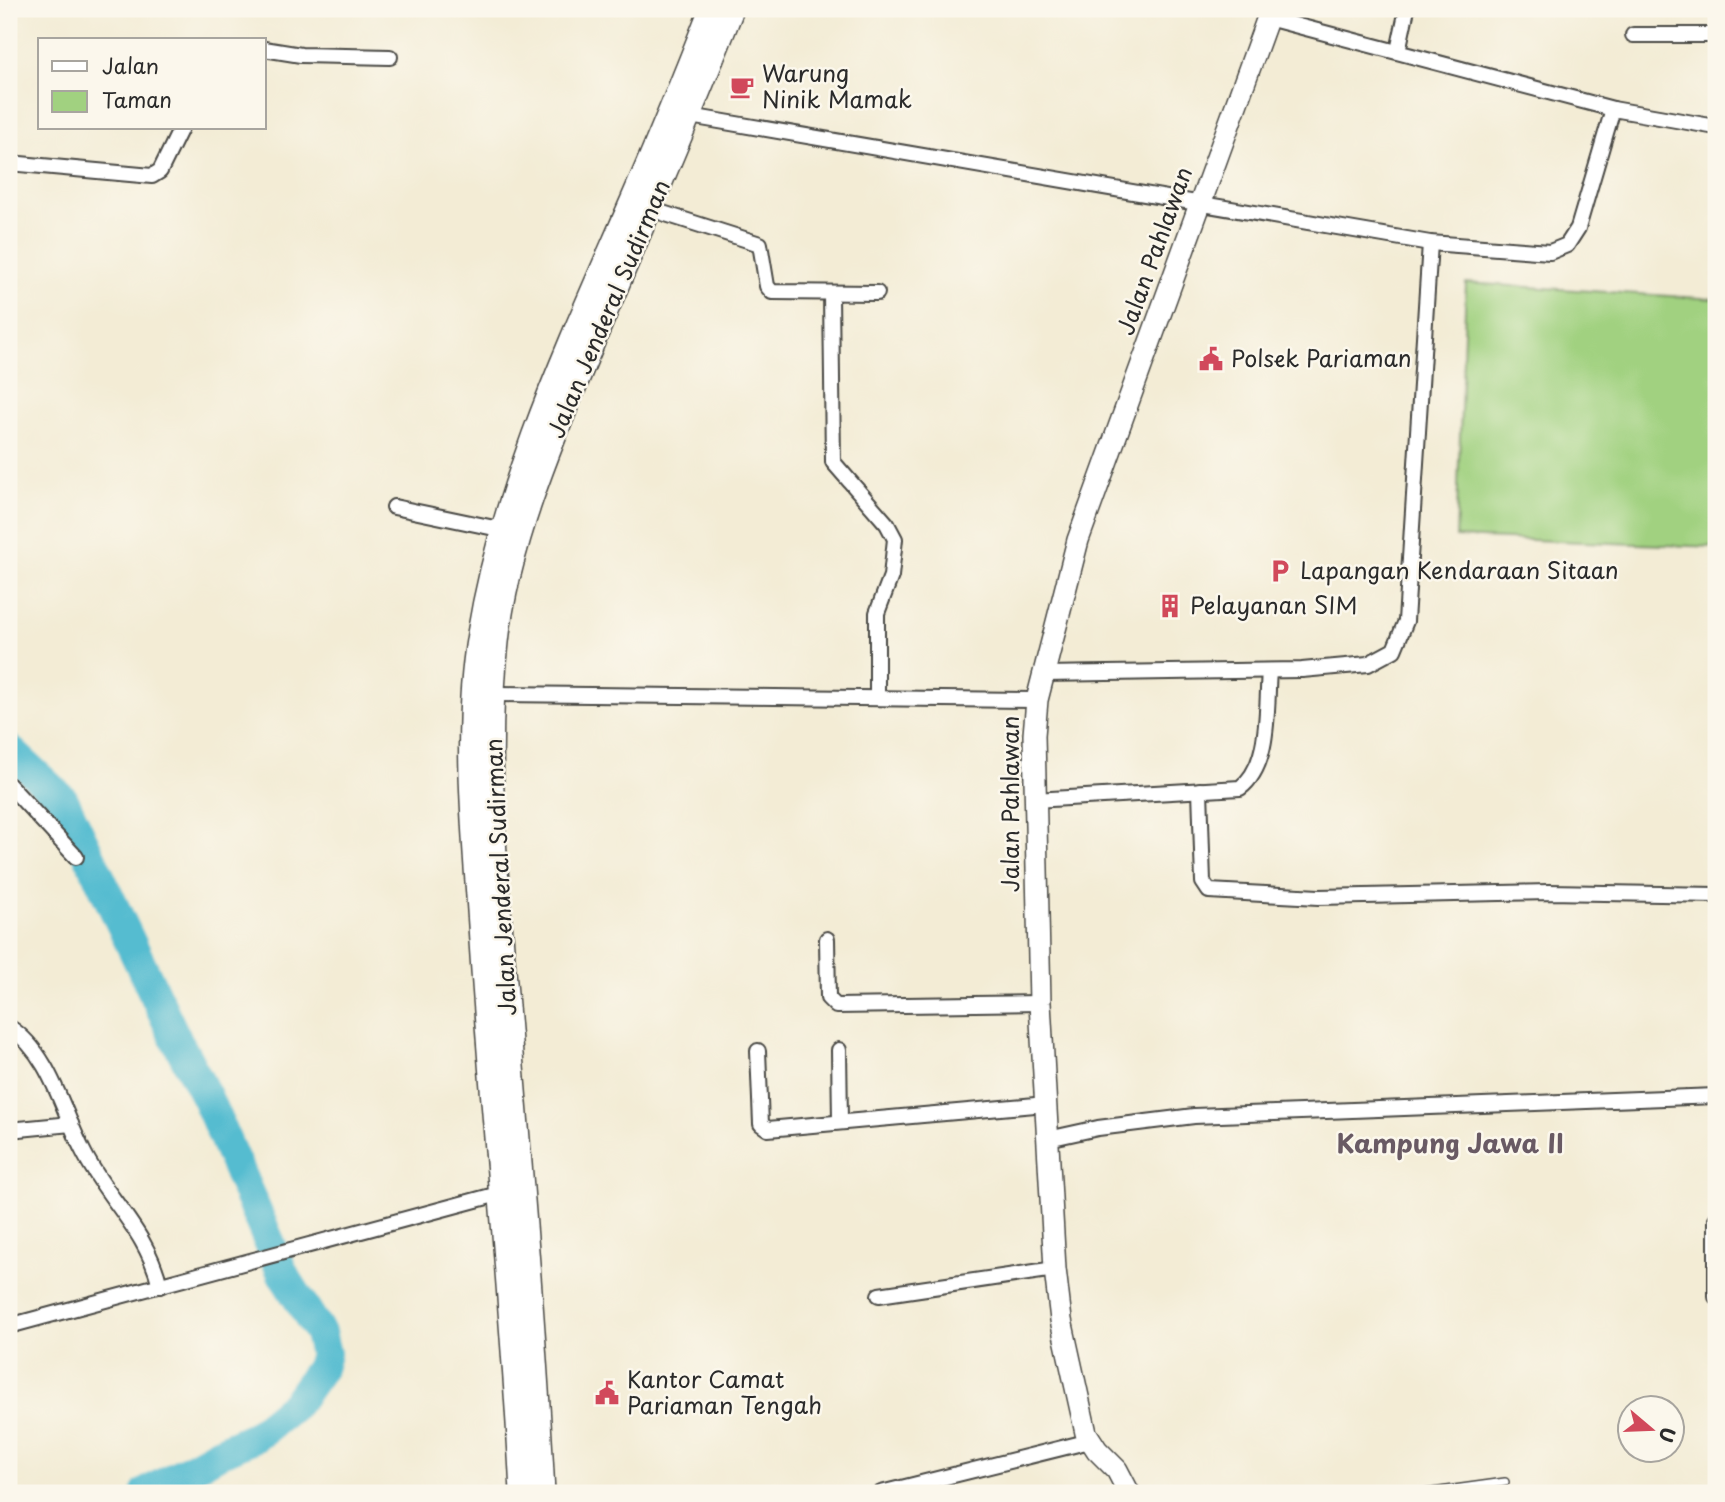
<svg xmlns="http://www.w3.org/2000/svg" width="1725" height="1502" font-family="'Playpen Sans',sans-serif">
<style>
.green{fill:#a1d180;stroke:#667e56;stroke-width:2}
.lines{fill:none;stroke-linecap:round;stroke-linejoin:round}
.river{stroke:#54bcd0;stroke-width:32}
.lane-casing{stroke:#494844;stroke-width:10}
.street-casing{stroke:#494844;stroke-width:18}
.secondary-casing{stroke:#494844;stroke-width:24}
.primary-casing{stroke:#494844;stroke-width:26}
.lane{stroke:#fff;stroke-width:7}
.street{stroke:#fff;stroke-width:14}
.secondary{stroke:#fff;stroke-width:21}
.primary{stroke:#fff;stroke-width:23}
.labels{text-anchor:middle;stroke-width:5;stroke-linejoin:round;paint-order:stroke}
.poi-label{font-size:23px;fill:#2b2b2b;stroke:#fbf7ec;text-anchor:start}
.street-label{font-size:23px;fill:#2b2b2b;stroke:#fbf7ec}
.quarter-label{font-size:26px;font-weight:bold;fill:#695a64;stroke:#fbf7ec}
</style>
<rect width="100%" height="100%" fill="#fbf7ec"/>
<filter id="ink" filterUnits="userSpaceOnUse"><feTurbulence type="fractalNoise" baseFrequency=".0143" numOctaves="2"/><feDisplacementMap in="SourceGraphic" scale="14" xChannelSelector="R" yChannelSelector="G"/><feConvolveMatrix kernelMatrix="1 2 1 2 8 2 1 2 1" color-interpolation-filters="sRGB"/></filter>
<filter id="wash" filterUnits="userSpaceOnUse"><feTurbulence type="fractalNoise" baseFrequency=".00686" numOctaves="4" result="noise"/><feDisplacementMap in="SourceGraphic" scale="28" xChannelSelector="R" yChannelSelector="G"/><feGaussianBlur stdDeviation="1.57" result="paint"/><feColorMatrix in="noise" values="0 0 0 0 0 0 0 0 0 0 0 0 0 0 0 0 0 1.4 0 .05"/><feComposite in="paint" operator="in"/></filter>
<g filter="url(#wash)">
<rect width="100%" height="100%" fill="#f3ecd5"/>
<polygon class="green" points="1466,283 1716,299 1716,547 1456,537"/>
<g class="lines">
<polyline class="river" points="9,750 63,800 174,1035 207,1098 283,1274 320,1333 325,1354 321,1368 296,1403 256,1436 220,1452 147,1493"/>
</g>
</g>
<g filter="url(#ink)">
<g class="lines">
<g class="lane-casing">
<polyline id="lane" points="1425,1493 1505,1482"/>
</g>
<g class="street-casing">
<g id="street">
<polyline points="1268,18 1613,109 1716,127"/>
<polyline points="1633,35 1716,35"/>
<polyline points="264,49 301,55 390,57"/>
<polyline points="1398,51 1407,9"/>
<polyline points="690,116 1430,243 1550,252 1567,245 1578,228 1613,109"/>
<polyline points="9,163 152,176 160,171 181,128"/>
<polyline points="650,209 760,244 767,286 772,292 877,293"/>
<polyline points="831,294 833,462 887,524 895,539 891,576 877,613 877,698"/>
<polyline points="394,507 504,530"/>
<polyline points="1044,674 1302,670 1368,664 1394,650 1406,621 1430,243"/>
<polyline points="495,694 1037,700"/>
<polyline points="9,785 76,857"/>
<polyline points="1200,790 1203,882 1209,891 1319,897 1549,892 1716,895"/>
<path d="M 1034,800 L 1240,788 C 1271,765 1266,707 1269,671"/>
<polyline points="827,939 828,998 836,1006 1040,1003"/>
<path d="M 9,1027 C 50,1053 62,1110 83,1151 C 107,1200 147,1230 160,1286"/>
<polyline points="839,1050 840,1121"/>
<polyline points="758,1051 761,1124 768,1129 1046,1104"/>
<polyline points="9,1130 71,1124"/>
<polyline points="1048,1139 1098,1128 1194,1116 1716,1096"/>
<polyline points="1716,1219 1716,1297"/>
<polyline points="879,1295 1055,1269"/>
<polyline points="9,1326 502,1193"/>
<polyline points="881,1493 1090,1441"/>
</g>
</g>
<g class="secondary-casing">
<polyline id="secondary" points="1129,1493 1117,1470 1097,1450 1086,1433 1061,1320 1055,1269 1040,1003 1034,735 1037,700 1078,540 1271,9"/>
</g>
<g class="primary-casing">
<g id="primary">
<path d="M 522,1493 C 513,1309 493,1125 481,941 C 475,841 462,734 479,634 C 504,482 571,341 632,201 C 660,137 686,73 711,9"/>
<path d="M 543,1493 C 535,1335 521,1176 508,1018 C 498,894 483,766 497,642 C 507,544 555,433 593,342 C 640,231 688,121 732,9"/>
</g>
</g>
<use href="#lane" class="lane"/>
<use href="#street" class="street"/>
<use href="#secondary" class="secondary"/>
<use href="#primary" class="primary"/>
</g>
</g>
<defs>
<g id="cafe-bare" transform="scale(1.89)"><path d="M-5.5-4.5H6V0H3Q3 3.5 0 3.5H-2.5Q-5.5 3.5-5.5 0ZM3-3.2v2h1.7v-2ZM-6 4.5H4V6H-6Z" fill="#d1495b" stroke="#fbf7ec" stroke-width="2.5" paint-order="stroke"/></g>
<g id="civic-bare" transform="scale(1.89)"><path d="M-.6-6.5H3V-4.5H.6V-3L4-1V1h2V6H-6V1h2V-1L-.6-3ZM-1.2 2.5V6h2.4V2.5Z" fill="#d1495b" stroke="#fbf7ec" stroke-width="2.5" paint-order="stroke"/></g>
<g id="parking-bare" transform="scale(1.89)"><path d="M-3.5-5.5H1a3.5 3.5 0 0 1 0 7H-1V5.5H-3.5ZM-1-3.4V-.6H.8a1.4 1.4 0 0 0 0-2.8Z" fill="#d1495b" stroke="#fbf7ec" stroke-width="2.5" paint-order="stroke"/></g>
<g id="building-bare" transform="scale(1.89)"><path d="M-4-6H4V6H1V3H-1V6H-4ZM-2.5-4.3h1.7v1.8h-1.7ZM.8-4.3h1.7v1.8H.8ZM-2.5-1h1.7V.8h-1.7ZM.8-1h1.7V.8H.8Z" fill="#d1495b" stroke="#fbf7ec" stroke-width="2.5" paint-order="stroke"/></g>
</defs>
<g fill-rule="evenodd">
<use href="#cafe-bare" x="742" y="87"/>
<use href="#civic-bare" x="1211" y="359"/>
<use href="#parking-bare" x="1280" y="571"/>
<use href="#building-bare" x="1170" y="606"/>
<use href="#civic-bare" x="607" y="1393"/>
</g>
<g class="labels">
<g class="poi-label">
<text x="762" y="82">Warung<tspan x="762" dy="26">Ninik Mamak</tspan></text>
<text x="1231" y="367">Polsek Pariaman</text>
<text x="1300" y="579">Lapangan Kendaraan Sitaan</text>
<text x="1190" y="614">Pelayanan SIM</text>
<text x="627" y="1388">Kantor Camat<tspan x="627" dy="26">Pariaman Tengah</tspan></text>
</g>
<g class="street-label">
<text transform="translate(1155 251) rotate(-70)" y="8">Jalan Pahlawan</text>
<text transform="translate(609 309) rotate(-67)" y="8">Jalan Jenderal Sudirman</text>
<text transform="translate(1011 804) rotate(-90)" y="8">Jalan Pahlawan</text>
<text transform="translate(501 877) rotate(-93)" y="8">Jalan Jenderal Sudirman</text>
</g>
<g class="quarter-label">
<text x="1450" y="1153">Kampung Jawa II</text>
</g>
</g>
<rect width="1725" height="1502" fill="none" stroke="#fbf7ec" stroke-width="35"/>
<rect x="38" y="38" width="228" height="91" fill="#fbf7ec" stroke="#a8a59f" stroke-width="2"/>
<rect x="52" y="61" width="35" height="10" fill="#ffffff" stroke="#a8a59f" stroke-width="2"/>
<text x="102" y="74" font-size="21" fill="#2b2b2b">Jalan</text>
<rect x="52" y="91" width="35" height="21" fill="#a1d180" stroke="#a8a59f" stroke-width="2"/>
<text x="102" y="108" font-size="21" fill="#2b2b2b">Taman</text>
<g transform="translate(1651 1429) rotate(109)"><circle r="33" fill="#fbf7ec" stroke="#a8a59f" stroke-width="2"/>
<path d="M0-5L12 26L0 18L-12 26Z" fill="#d1495b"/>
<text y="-10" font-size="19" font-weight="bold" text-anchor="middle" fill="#2b2b2b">U</text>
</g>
</svg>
